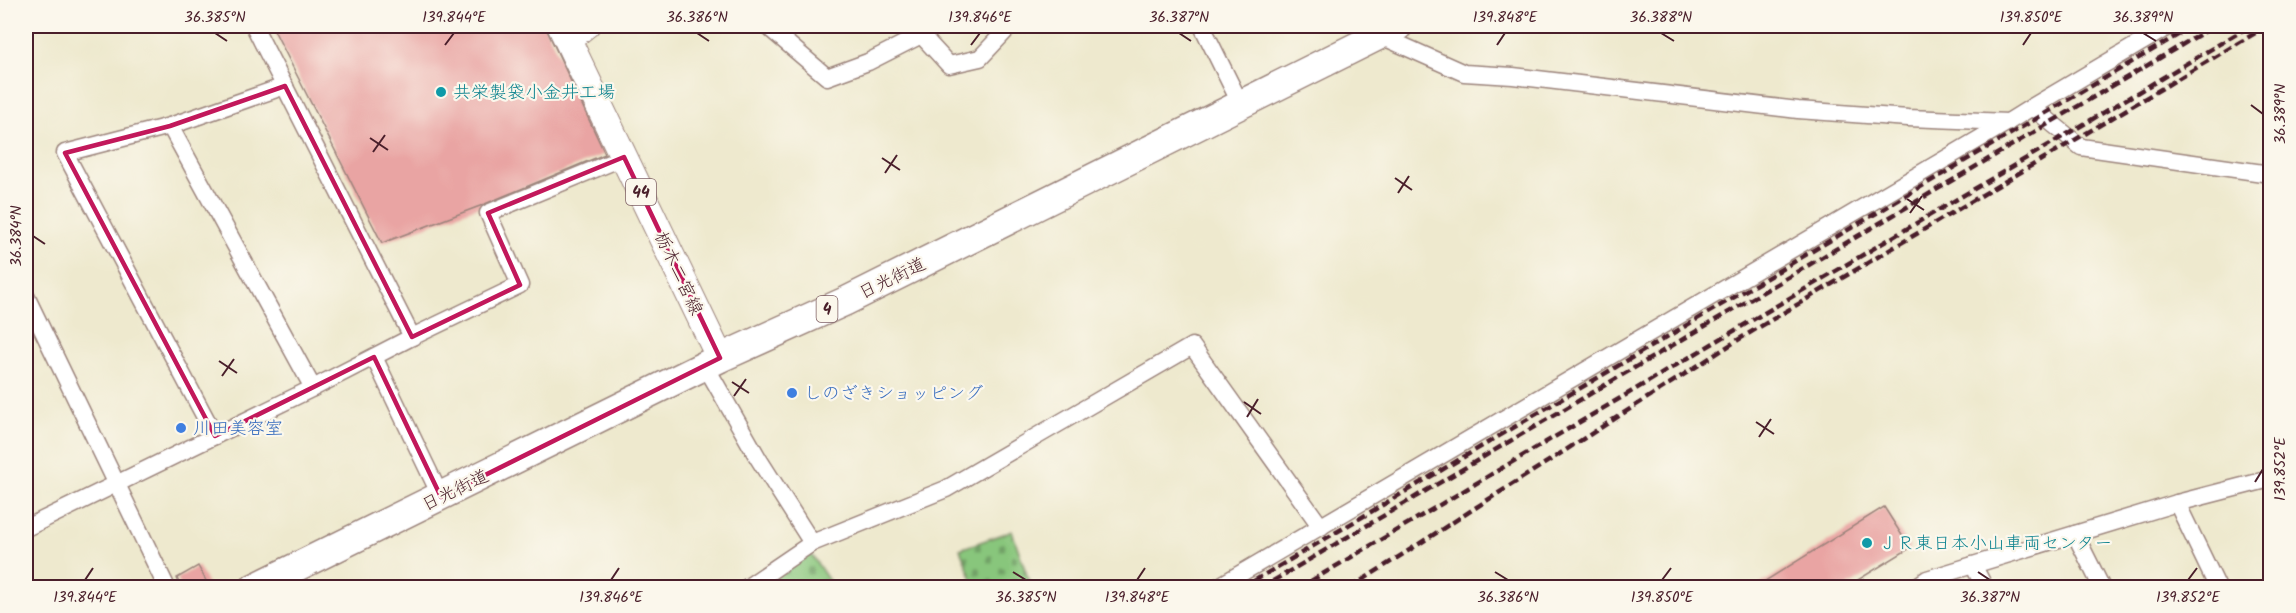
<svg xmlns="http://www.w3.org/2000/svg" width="2296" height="613" font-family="Kalam,'Klee One',sans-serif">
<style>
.cemetery{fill:url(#cemetery-stones);stroke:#697254;stroke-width:1.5}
.building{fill:#e9a4a3}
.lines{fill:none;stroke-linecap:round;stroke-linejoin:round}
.minor-casing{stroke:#9c847c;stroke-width:19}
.tertiary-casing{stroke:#9c847c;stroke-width:23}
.primary-casing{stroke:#9c847c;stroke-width:29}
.trunk-casing{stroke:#9c847c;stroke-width:31}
.minor{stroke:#fff;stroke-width:16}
.tertiary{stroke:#fff;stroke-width:21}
.primary{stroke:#fff;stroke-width:27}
.trunk{stroke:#fff;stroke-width:28}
.rail{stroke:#4a1f2b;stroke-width:4.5;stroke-dasharray:9 4.5;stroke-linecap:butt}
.marked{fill:none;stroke:#c2185b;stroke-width:4.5;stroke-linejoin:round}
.ticks{fill:none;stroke:#4a1f2b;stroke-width:2}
.culture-dot{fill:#0f9aa8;stroke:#fbf7ec;stroke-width:2}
.shop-dot{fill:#3f7fe0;stroke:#fbf7ec;stroke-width:2}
.labels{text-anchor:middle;stroke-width:4.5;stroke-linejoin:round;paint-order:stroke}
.shield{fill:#fbf7ec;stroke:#7f6065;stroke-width:1.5}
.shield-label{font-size:16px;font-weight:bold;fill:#4a1f2b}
.culture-label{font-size:18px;fill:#0d838f;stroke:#fbf7ec;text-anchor:start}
.street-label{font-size:18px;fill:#4a1f2b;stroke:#fbf7ec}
.shop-label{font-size:18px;fill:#366cbe;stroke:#fbf7ec;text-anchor:start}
.neatline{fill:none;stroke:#4a1f2b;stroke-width:2}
.ticks-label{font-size:15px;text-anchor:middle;fill:#4a1f2b}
</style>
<defs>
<pattern id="cemetery-stones" width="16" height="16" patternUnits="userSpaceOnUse" patternTransform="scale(1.5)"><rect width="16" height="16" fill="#88c67c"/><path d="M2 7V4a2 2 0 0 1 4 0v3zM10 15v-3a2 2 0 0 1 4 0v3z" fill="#71a066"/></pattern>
</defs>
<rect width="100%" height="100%" fill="#fbf7ec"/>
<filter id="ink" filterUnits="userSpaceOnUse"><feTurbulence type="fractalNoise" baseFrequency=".0167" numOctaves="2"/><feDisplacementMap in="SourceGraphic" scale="12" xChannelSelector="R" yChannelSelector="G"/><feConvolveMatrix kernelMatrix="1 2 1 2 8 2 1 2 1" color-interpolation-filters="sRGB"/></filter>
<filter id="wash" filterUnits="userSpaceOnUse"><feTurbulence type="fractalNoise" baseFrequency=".008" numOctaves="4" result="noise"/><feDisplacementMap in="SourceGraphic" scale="24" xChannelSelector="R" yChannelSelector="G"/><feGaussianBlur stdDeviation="1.35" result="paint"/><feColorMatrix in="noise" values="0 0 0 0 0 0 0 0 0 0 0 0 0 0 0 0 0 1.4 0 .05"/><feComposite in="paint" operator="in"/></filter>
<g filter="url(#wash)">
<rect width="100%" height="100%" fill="#eee9ce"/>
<g class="cemetery">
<polygon points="1012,531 1031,587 975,587 960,549"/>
<polygon points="811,554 833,587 758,588"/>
</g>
<g id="blocks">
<g class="building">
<polygon points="272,26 545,26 605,154 480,206 382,243"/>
<polygon points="1884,507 1910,548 1845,588 1754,588"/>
<polygon points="198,566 210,588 181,588 177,578"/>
</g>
</g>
</g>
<g filter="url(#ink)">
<use href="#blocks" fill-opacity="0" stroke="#9c847c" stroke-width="1.5"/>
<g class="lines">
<g class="minor-casing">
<g id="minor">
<polyline points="767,26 827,77 868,62 921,35"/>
<polyline points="913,26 949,65 980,58 1010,26"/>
<polyline points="1202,26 1241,105"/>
<polyline points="1379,35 1464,73 1513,76 1798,110 1908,118 2008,122 2032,107 2081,147 2270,174"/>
<polyline points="2032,107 2169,26"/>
<polyline points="170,126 313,388"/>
<polyline points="26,296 167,588"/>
<polyline points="412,337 520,285 488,213 624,157"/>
<polyline points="374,357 441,497"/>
<polyline points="705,365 758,458 812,543"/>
<polyline points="215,436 65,153 170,126 285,86"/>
<polyline points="2177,503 2218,588"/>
<polyline points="26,528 313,388 412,337 254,26"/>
<polyline points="2075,534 2102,588"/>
<polyline points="1973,565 1985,588"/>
<polyline points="746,588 812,543 946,489 1192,346 1321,527"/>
<polyline points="1216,588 2008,122"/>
<polyline points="1914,588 1927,579 2177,503 2270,479"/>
</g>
</g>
<g class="tertiary-casing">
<polyline id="tertiary" points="569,42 589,26"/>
</g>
<g class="primary-casing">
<polyline id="primary" points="561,26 720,358"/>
</g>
<g class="trunk-casing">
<polyline id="trunk" points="254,588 720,358 846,301 1398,26"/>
</g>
<use href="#minor" class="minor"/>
<use href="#tertiary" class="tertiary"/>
<use href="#primary" class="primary"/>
<use href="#trunk" class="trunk"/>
<g class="rail">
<polyline points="1242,588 2193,26"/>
<polyline points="1261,588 2214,26"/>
<polyline points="1299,588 2250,26"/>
<polyline points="1350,588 1741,338 2267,26"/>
</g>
</g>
</g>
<path class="marked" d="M 285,86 L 412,337 L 520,285 L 488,213 L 624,157 L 720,358 L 441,497 L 374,357 L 215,436 L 65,153 L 170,126 Z"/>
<path class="ticks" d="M 215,33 L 227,41M 697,33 L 709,41M 1179,33 L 1191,41M 1661,33 L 1674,41M 2143,33 L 2156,41M 445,45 L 454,33M 971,45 L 980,33M 1497,45 L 1505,33M 2023,45 L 2031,33M 2251,105 L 2263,114M 370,138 L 388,150M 373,152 L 385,135M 882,158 L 900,170M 885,173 L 897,155M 1395,178 L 1412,190M 1398,193 L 1409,176M 1907,199 L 1924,210M 1910,213 L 1922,196M 33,236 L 45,244M 219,361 L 237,373M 222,376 L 234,359M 732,382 L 749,393M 734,396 L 746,379M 1244,402 L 1261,414M 1247,417 L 1258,399M 1756,422 L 1774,434M 1759,437 L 1771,419M 2255,482 L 2263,469M 1013,572 L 1026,580M 1495,572 L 1508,580M 1978,572 L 1990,580M 85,580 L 93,568M 611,580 L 619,568M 1137,580 L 1145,568M 1662,580 L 1671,568M 2188,580 L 2197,568"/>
<g class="culture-dot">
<circle cx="441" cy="92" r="6"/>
<circle cx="1867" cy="543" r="6"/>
</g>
<g class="shop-dot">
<circle cx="792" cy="393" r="6"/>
<circle cx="181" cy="428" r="6"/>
</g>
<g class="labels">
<g class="shield">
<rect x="626" y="179" width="30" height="26" rx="4.5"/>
<rect x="816.5" y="296" width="21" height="26" rx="4.5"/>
</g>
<g class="shield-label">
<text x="641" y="198">44</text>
<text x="827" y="315">4</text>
</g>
<g class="culture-label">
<text x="453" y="98">共栄製袋小金井工場</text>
<text x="1879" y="549">ＪＲ東日本小山車両センター</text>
</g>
<g class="street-label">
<text transform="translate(679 273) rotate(65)" y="6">栃木二宮線</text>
<text transform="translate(892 278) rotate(-26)" y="6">日光街道</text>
<text transform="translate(455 490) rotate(-26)" y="6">日光街道</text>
</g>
<g class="shop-label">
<text x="804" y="399">しのざきショッピング</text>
<text x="193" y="434">川田美容室</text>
</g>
</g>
<rect width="2296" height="613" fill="none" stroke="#fbf7ec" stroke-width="66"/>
<rect x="33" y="33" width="2230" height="547" class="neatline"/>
<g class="ticks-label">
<text x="215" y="22">36.385°N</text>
<text x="454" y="22">139.844°E</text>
<text x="697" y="22">36.386°N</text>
<text x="980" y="22">139.846°E</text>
<text x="1179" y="22">36.387°N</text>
<text x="1505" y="22">139.848°E</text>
<text x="1661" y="22">36.388°N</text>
<text x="2031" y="22">139.850°E</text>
<text x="2143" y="22">36.389°N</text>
<text transform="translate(2280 114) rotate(-90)" y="5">36.389°N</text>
<text transform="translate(16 236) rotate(-90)" y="5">36.384°N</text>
<text transform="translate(2280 469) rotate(-90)" y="5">139.852°E</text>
<text x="85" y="602">139.844°E</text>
<text x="611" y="602">139.846°E</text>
<text x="1026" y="602">36.385°N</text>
<text x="1137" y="602">139.848°E</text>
<text x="1508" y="602">36.386°N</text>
<text x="1662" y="602">139.850°E</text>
<text x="1990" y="602">36.387°N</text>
<text x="2188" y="602">139.852°E</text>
</g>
</svg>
